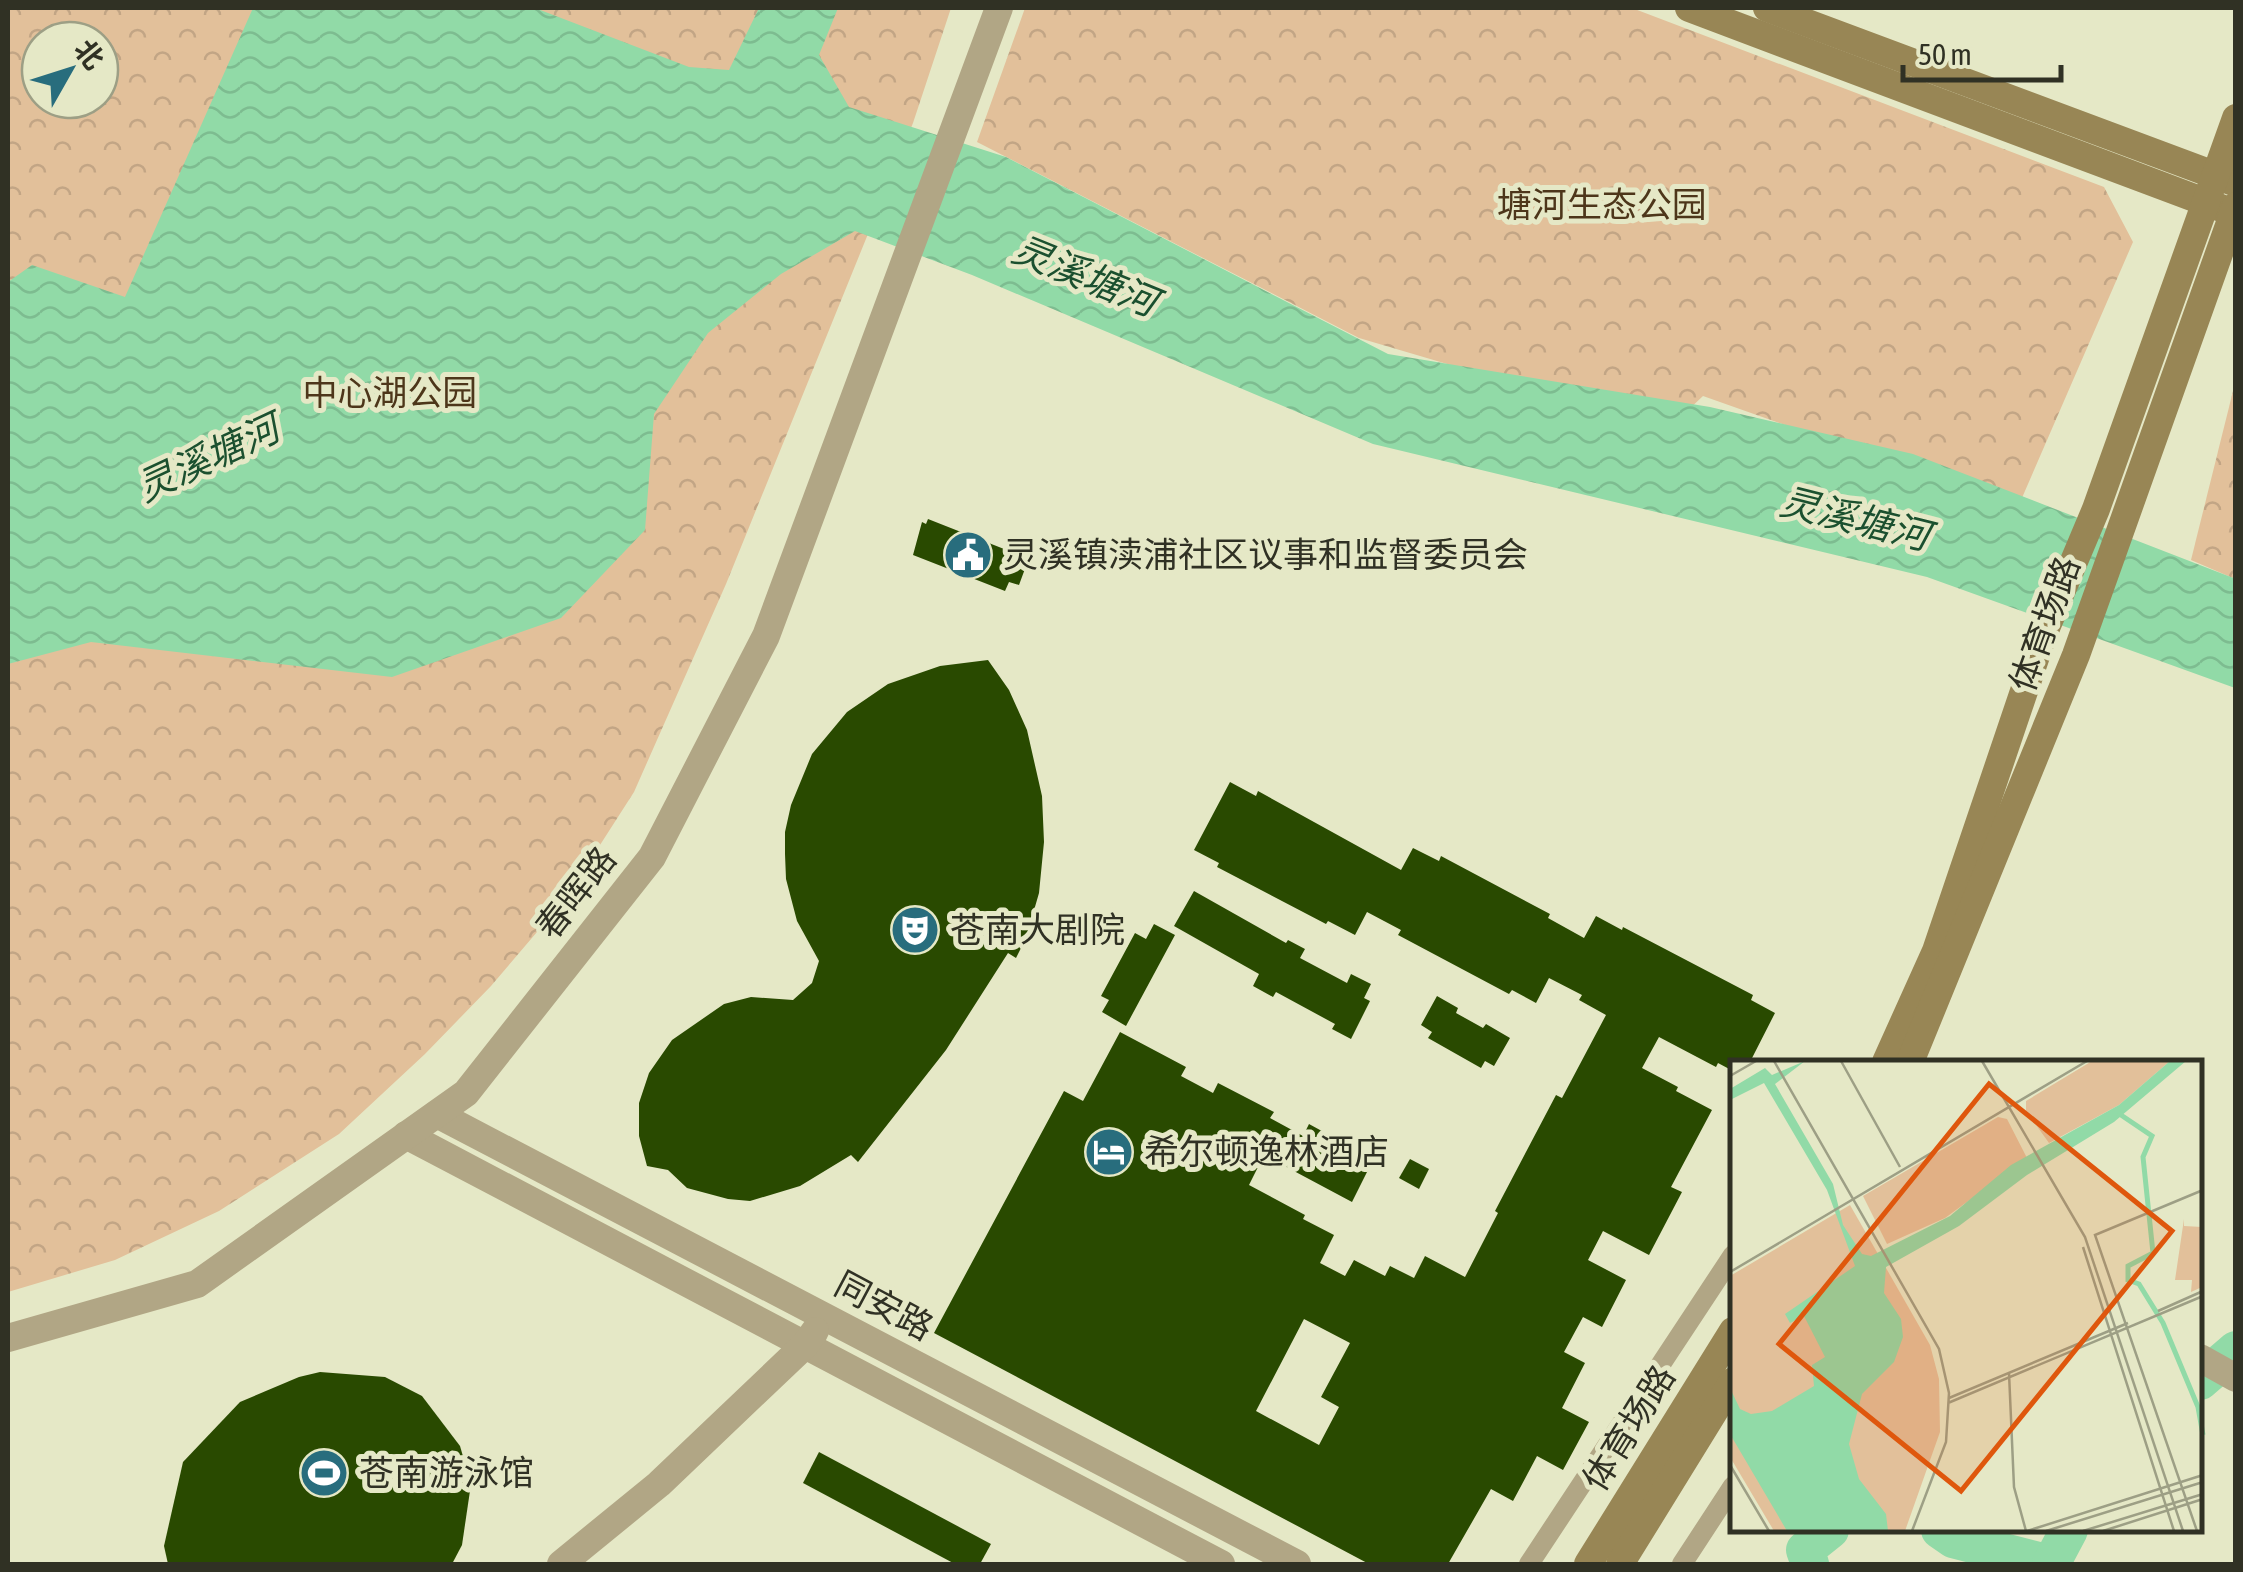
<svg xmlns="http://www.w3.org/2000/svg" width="2243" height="1572" font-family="'Asap Condensed','Noto Sans SC',sans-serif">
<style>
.park{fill:url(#park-crowns);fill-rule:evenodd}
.water{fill:url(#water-waves)}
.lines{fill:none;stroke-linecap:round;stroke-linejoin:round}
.river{stroke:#91daa7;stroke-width:38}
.building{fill:#294a00;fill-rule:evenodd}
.minor{stroke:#b1a685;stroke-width:20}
.tertiary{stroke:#b1a685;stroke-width:28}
.secondary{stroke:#988655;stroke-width:28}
.labels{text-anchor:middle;stroke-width:10;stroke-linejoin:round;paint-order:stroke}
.park-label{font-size:35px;fill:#4d361a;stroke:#e5e8c6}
.poi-label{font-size:35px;fill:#303124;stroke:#e5e8c6;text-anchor:start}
.street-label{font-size:35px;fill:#303124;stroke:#e5e8c6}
.water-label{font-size:38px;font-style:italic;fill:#1b502f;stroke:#e5e8c6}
.inset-river{fill:none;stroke:#91daa7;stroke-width:5}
.inset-road{fill:none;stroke:#9d9f85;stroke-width:2.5}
.view{fill:#df570d;fill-opacity:0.15;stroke:#df570d;stroke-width:5}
.inset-edge{fill:none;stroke:#303124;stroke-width:5}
</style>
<defs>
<pattern id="park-crowns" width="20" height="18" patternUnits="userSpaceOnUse" patternTransform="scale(2.5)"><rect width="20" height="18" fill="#e2c09a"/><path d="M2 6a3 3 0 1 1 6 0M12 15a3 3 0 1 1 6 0" fill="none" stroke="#c2a585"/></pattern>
<pattern id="water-waves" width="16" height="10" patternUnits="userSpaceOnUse" patternTransform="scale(2.5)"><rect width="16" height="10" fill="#91daa7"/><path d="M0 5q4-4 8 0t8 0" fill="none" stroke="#7dbc90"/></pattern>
</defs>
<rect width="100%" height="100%" fill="#e5e8c6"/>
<g class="park">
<path d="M 8,8 L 951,8 L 913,123 L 726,584 L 634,792 L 566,898 L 491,986 L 425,1054 L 339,1134 L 219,1211 L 115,1260 L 8,1292 ZM 40,40 L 100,40 L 100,100 L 40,100 Z"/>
<polygon points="1025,8 1632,8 2104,187 2133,242 2018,507 1703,396 1668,429 1359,338 977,142"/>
<polygon points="2235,383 2235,579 2191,560"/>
</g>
<polygon class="water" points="253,8 535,8 689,67 729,70 759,8 838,8 819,55 849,107 1006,157 1388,354 1710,407 1913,454 2236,579 2235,688 1927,577 1373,444 972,275 855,231 781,274 708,333 654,414 645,530 561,618 392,677 91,642 8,664 8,282 32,265 125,297"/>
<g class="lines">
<g class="river">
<polyline points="2200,1381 2236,1350"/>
<polyline points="1940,1530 1953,1539 2050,1564"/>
<polyline points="1810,1564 1805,1550 1830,1530"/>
<polyline points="2051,1564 2069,1530"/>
</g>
</g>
<g class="building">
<polygon points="928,519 1022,556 1019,564 1026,566 1019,585 1009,582 1005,591 913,555 922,522 926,524"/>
<polygon points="988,660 1009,690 1027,730 1042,796 1044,842 1039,893 1026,938 1016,958 1008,953 946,1050 858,1162 851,1155 800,1186 750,1201 728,1199 687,1188 668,1170 647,1166 639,1136 639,1103 649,1073 672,1040 724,1004 751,997 793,1000 812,983 819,961 797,921 786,879 785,854 785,832 791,805 812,754 847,712 888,684 940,666"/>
<path d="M 1230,782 L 1256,796 L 1258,791 L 1401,870 L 1413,848 L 1439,861 L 1441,856 L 1550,914 L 1548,918 L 1584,938 L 1596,916 L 1622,930 L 1623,927 L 1753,995 L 1751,1000 L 1775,1013 L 1750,1062 L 1733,1062 L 1733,1071 L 1718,1063 L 1716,1067 L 1659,1037 L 1642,1068 L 1678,1087 L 1676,1091 L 1712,1110 L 1671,1187 L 1682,1192 L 1649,1255 L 1603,1231 L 1588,1260 L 1626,1280 L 1602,1327 L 1583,1317 L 1564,1352 L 1585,1363 L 1562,1408 L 1589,1422 L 1563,1470 L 1537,1456 L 1513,1501 L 1491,1489 L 1448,1564 L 1369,1564 L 934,1333 L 1064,1091 L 1083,1101 L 1120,1032 L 1186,1067 L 1181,1076 L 1213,1093 L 1218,1083 L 1274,1112 L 1270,1118 L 1303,1136 L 1309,1124 L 1364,1154 L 1359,1163 L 1369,1168 L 1352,1202 L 1264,1155 L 1249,1185 L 1305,1215 L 1303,1219 L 1334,1235 L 1320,1263 L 1345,1276 L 1354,1260 L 1385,1276 L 1390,1266 L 1414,1278 L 1425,1256 L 1465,1277 L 1498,1213 L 1495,1211 L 1556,1095 L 1562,1098 L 1606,1015 L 1579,1000 L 1582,995 L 1549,978 L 1536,1003 L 1512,990 L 1509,994 L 1398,935 L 1401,930 L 1367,912 L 1355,935 L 1328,921 L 1326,924 L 1217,867 L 1219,863 L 1194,850 ZM 1304,1319 L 1350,1343 L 1321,1397 L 1339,1407 L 1319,1445 L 1256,1411 Z"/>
<polygon points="1194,891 1286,943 1288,940 1305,949 1300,958 1347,983 1351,974 1371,984 1364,998 1370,1001 1351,1039 1332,1029 1335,1024 1276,992 1273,997 1253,986 1259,974 1174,926"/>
<polygon points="1154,924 1175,935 1126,1026 1102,1012 1109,1000 1101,996 1135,933 1146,939"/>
<polygon points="1437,996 1458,1008 1456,1013 1483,1028 1486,1024 1510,1038 1494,1066 1485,1061 1481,1068 1428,1038 1432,1032 1421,1025"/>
<polygon points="1410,1159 1429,1169 1419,1189 1399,1178"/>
<polygon points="320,1372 385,1377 422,1396 460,1446 471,1484 462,1545 452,1564 168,1564 164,1546 183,1462 240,1402 299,1377"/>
<polygon points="819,1452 991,1544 980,1564 955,1564 803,1483"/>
</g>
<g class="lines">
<g class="minor">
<polyline points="1529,1564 1733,1255"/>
<polyline points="1682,1564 1733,1486"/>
</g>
<g class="tertiary">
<polyline points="437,1114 1297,1564"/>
<polyline points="406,1135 1221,1564"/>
<polyline points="8,1338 197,1284 466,1093 652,857 766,636 999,8"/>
<polyline points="2200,1358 2236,1378"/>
<polyline points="561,1564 659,1484 805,1345 815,1331"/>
</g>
<g class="secondary">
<polyline points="1689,8 2221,208"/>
<polyline points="1767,8 2236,183"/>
<polyline points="1886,1062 1936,951 2043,635 2096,509 2236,118"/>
<polyline points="1910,1062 2076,655 2236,206"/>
<polyline points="1588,1564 1733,1331"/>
<polyline points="1620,1564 1733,1381"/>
</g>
</g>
<defs>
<g id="civic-disc" transform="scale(2.5)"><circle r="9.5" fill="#286d7d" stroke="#e5e8c6"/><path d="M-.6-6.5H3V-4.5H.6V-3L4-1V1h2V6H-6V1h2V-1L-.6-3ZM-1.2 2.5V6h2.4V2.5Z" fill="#fff"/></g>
<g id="theatre-disc" transform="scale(2.5)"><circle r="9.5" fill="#286d7d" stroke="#e5e8c6"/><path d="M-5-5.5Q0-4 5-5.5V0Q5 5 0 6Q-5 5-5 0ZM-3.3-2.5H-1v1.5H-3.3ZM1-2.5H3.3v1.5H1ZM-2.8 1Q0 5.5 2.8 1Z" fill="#fff"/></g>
<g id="hotel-disc" transform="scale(2.5)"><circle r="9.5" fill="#286d7d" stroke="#e5e8c6"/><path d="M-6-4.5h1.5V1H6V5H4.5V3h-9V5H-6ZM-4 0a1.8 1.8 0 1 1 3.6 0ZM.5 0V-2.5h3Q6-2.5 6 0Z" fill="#fff"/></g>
<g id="stadium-disc" transform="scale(2.5)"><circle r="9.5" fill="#286d7d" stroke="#e5e8c6"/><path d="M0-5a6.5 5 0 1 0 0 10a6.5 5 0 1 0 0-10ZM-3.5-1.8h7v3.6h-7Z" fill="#fff"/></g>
</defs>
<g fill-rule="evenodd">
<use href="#civic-disc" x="968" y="555"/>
<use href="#theatre-disc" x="915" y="930"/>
<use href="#hotel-disc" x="1109" y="1152"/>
<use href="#stadium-disc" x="324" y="1473"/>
</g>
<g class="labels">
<g class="park-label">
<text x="1602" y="217">塘河生态公园</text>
<text x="390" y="405">中心湖公园</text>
</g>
<g class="poi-label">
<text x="1003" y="567">灵溪镇渎浦社区议事和监督委员会</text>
<text x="950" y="942">苍南大剧院</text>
<text x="1144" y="1164">希尔顿逸林酒店</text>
<text x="359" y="1485">苍南游泳馆</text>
</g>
<g class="street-label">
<text transform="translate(2045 624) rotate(-70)" y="12">体育场路</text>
<text transform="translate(576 893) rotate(-52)" y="12">春晖路</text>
<text transform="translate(884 1306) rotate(28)" y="12">同安路</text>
<text transform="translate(1629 1428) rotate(-58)" y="12">体育场路</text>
</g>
<g class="water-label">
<text transform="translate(1085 276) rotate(22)" y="13">灵溪塘河</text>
<text transform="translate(208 458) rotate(-25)" y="13">灵溪塘河</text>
<text transform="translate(1855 519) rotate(14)" y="13">灵溪塘河</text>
</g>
</g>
<g transform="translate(1730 1060)">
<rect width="472" height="472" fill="#e5e8c6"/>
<path d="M 362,1 L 440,1 L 389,45 L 319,83 L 296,51 L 296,41 ZM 268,57 L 277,59 L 297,98 L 215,158 L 157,184 L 133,136 ZM 120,145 L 200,285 L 209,319 L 210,372 L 175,471 L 44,471 L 0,397 L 0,216 Z" fill="#e2c09a"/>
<path d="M 454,159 L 454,166 L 472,167 L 472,227 L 461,232 L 462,220 L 445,220 Z" fill="#e2c09a"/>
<path d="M 75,1 L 45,24 L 103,124 L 113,165 L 132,194 L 141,196 L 220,156 L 281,105 L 389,45 L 440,1 L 456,1 L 384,62 L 297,115 L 229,166 L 156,207 L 154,233 L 171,259 L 173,277 L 164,302 L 132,334 L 119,384 L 129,419 L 156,454 L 158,471 L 57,471 L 0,374 L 0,328 L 10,349 L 21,354 L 42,351 L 84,326 L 82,305 L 95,297 L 74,256 L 60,263 L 55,254 L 125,206 L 97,130 L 34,23 L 0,40 L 0,29 L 35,8 L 42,15 Z" fill="#91daa7"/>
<path class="inset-river" d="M 388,53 L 422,76 L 413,97 L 423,193 L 398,206 L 398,220 L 409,224 L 433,263 L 468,347 L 473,375"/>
<path class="inset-road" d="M 44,1 L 209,289 L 219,333 L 216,382 L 182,471M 111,1 L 170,107M 252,1 L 355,177 L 453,471M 0,16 L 26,1M 353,187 L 444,471M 0,212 L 357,1M 428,251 L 473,231M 279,313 L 284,427 L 296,471M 219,338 L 398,263M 218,343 L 473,236M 0,405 L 39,471M 297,471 L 473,415M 316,471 L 473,422M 353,471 L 473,434M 373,471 L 473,439M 467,471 L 365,175 L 473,130"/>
<path class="view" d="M 259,24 L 442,171 L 231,431 L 49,284 Z"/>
<rect width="472" height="472" class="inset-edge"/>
</g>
<rect width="2243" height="1572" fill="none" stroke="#303124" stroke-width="20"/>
<g transform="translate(70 70) rotate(51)"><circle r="48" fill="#e5e8c6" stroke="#9d9f85" stroke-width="2.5"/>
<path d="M0-8L18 38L0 25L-18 38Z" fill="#286d7d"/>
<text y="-15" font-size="28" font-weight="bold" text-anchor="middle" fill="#303124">北</text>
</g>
<path d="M1903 65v15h158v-15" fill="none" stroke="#303124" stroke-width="5"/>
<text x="1918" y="65" font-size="30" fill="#303124" stroke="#e5e8c6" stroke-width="8" paint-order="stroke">50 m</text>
</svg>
